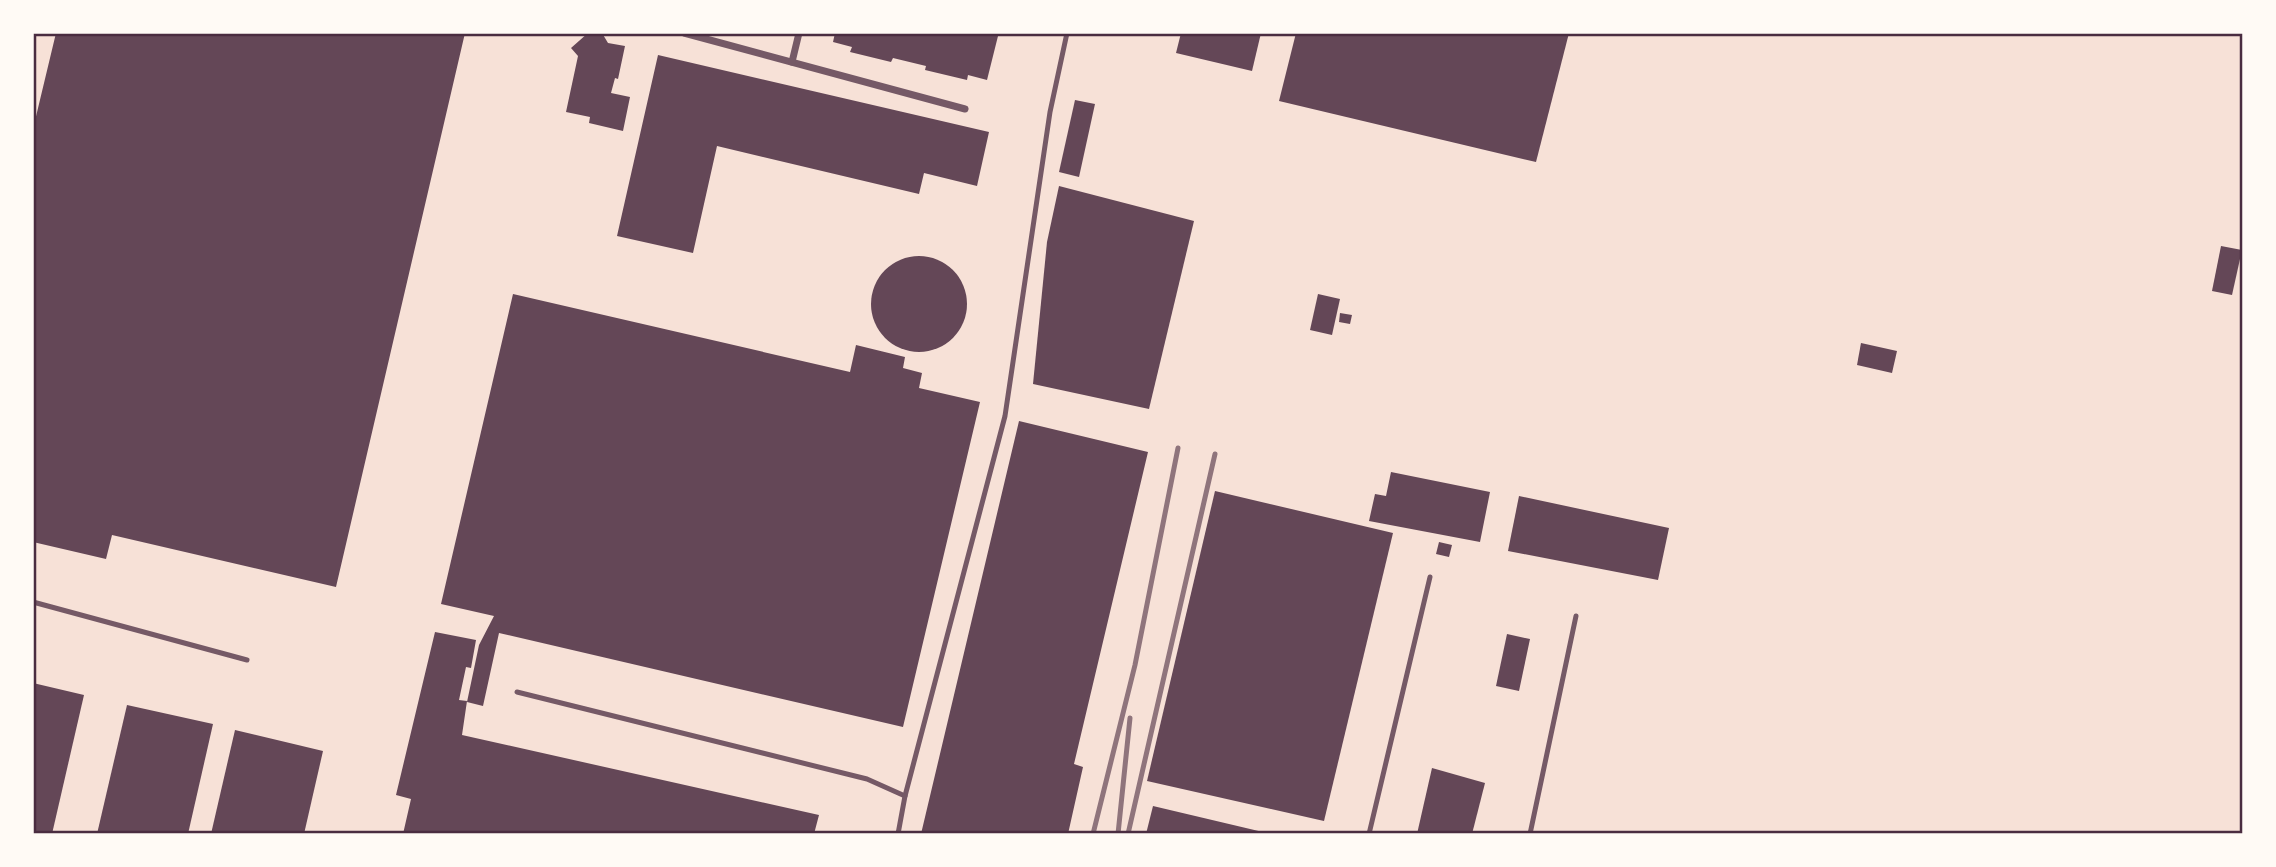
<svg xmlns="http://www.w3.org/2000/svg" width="2276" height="867" font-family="Inter,sans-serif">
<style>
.building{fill:#644757}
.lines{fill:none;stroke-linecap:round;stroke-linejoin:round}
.service{stroke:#755966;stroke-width:5}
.minor{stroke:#755966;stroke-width:7}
.rail{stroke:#8f747c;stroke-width:5}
.neatline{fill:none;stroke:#4a2c40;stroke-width:2.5}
</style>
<rect width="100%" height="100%" fill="#f7e1d7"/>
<g class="building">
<polygon points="56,33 465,33 336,587 112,535 106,559 33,542 33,129"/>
<polygon points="588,33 602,33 608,43 625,46 618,79 615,78 611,93 630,97 623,131 589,123 590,117 566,112 578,56 571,48"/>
<polygon points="835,33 988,33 998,36 987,80 968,75 967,80 925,70 926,66 893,58 891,62 850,52 852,47 833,42"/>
<polygon points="1181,33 1261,33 1252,71 1176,53"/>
<polygon points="1296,33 1569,33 1536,162 1279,101"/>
<polygon points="658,55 989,132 977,186 924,173 919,194 717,146 693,253 617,236"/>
<polygon points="1075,100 1095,104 1079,177 1059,172"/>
<polygon points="1059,186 1194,221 1149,409 1033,384 1047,242"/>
<polygon points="2221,246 2242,250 2232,295 2212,291"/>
<circle cx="919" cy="304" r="48"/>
<polygon points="513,294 850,372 856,345 905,357 903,368 922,373 919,388 980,402 903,727 499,633 483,706 467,702 479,645 494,616 441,604"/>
<polygon points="1318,294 1340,299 1332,335 1310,330"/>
<polygon points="1340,313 1352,315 1350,324 1339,322"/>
<polygon points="1861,343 1897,351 1892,373 1857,365"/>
<polygon points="1019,421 1148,452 1074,764 1083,767 1068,834 921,834"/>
<polygon points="1391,472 1490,492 1480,542 1369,521 1375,494 1386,496"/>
<polygon points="1215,491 1393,533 1324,821 1147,781"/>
<polygon points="1519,496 1669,528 1658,580 1508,551"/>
<polygon points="1439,542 1452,545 1449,557 1436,554"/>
<polygon points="435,632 476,640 471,668 466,667 459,700 467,701 462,735 819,815 814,834 403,834 411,799 396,795"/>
<polygon points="1507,634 1530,639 1519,691 1496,686"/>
<polygon points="33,683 84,695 52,834 33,834"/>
<polygon points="127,705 213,724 188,834 97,834"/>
<polygon points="235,730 323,751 304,834 211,834"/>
<polygon points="1432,768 1485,783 1472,834 1417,834"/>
<polygon points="1153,806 1267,833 1267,834 1146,834"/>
</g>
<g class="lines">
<g class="service">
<polyline points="33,602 247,660"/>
<polyline points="517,692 867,779 905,796"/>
<polyline points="898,834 905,796 1005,416 1050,112 1067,33"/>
<polyline points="1369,834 1430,577"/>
<polyline points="1530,834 1576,616"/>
</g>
<g class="minor">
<polyline points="684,33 965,109"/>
<polyline points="792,62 799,33"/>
</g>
<g class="rail">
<polyline points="1093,834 1135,665 1178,448"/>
<polyline points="1118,834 1130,718"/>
<polyline points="1128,834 1215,454"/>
</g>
</g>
<rect width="2276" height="867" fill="none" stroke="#fffaf5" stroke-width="70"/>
<rect x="35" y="35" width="2206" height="797" class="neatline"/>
</svg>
